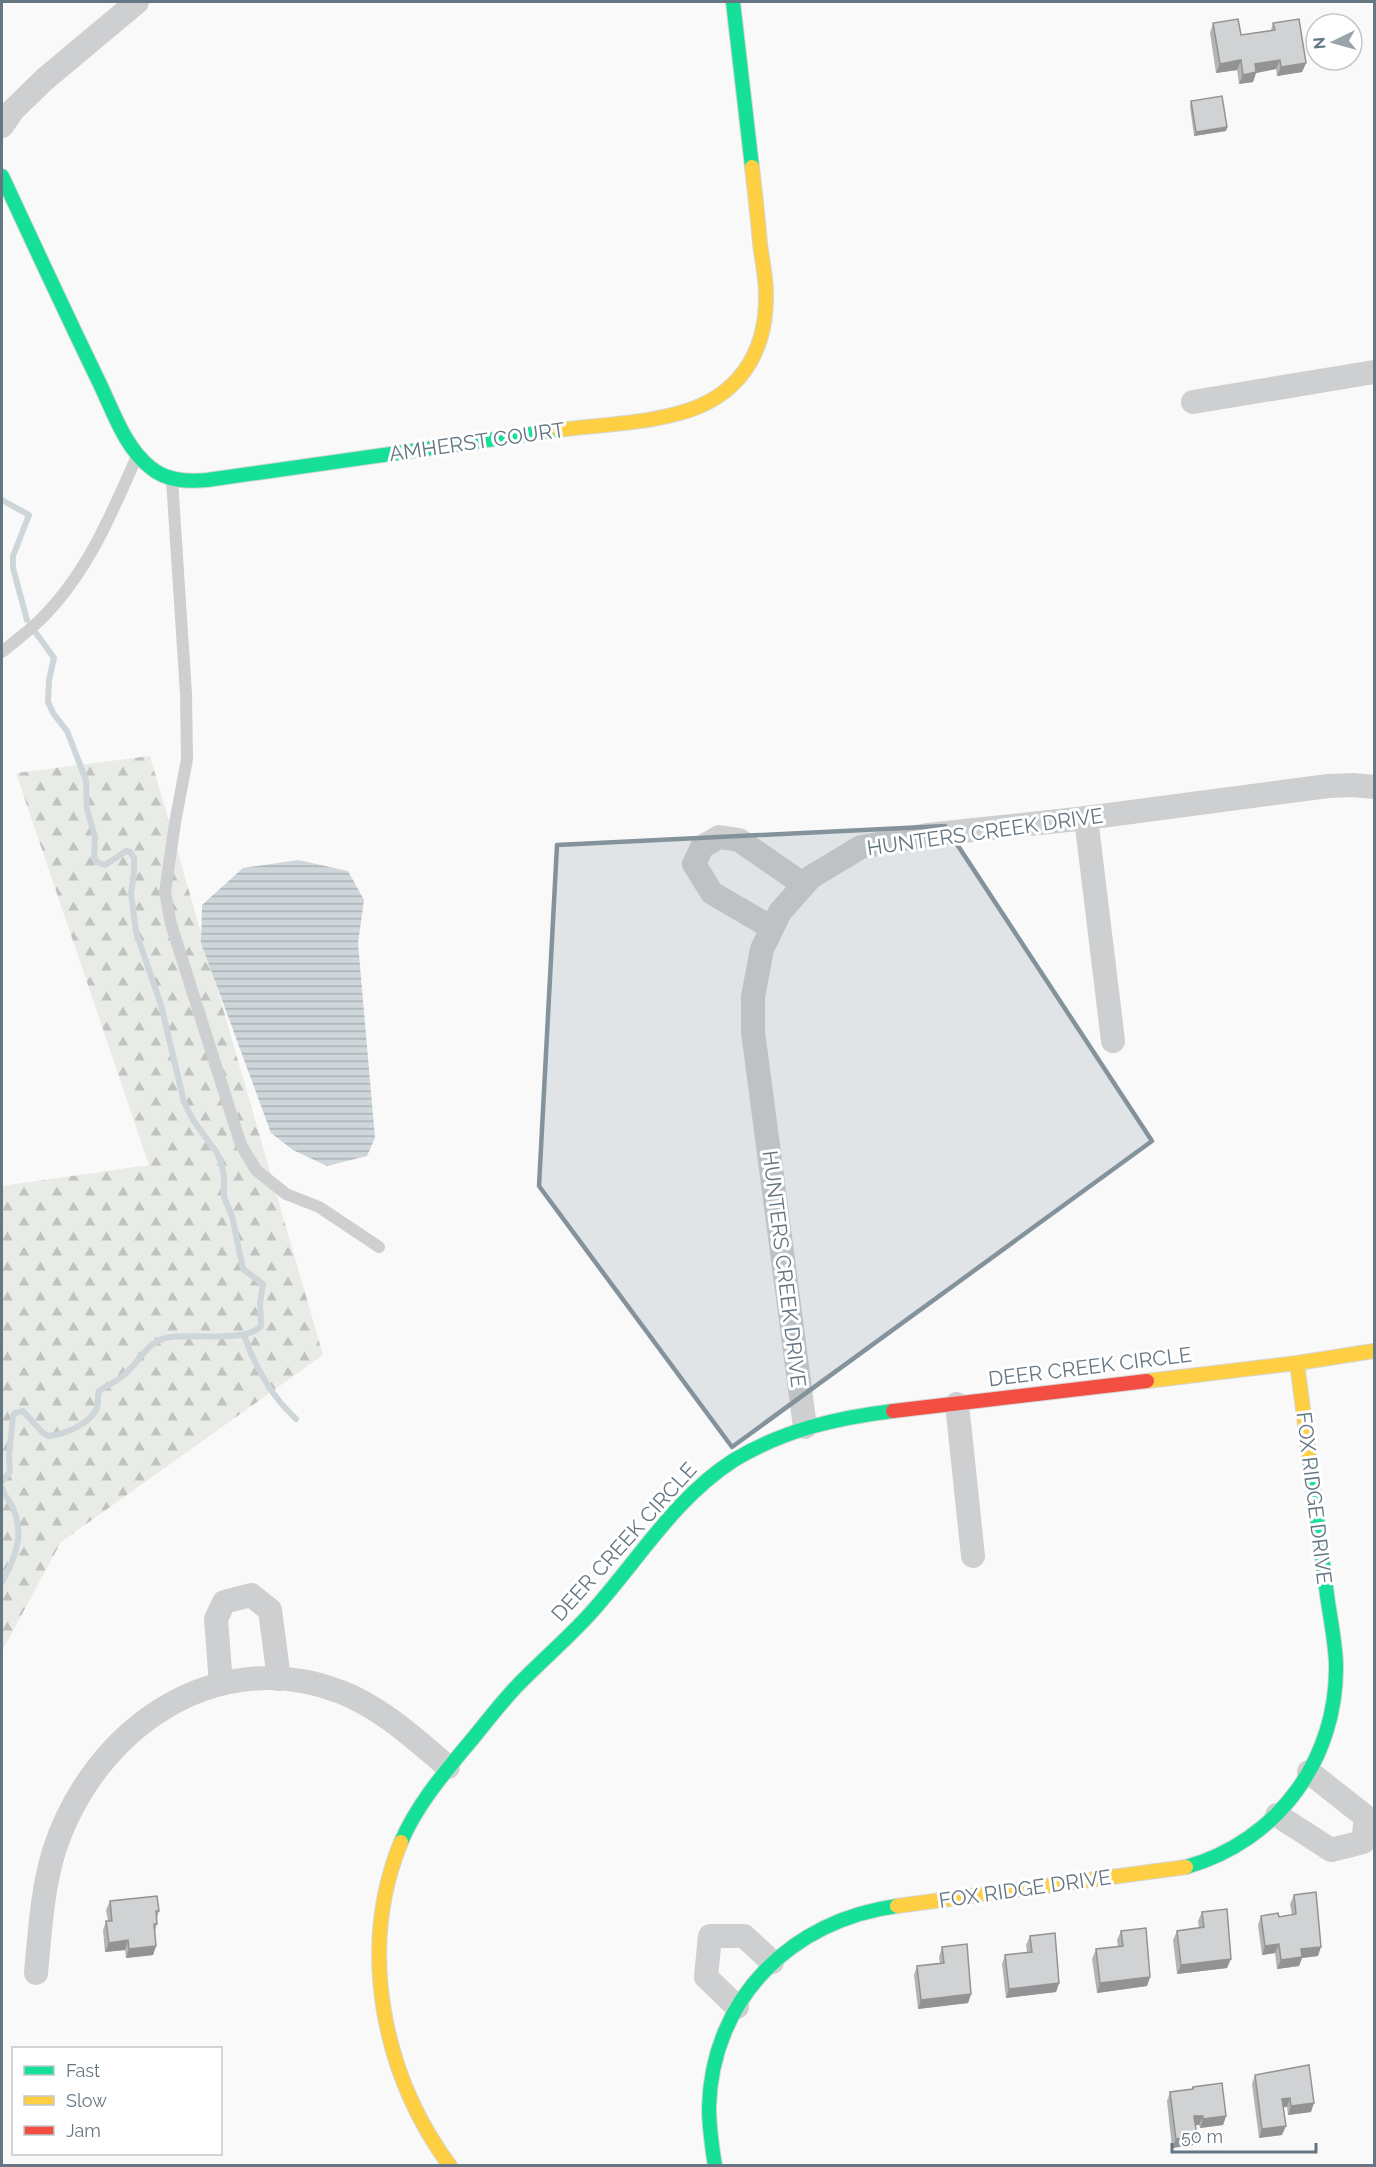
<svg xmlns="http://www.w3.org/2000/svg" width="1376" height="2167" font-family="Raleway,sans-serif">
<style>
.forest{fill:url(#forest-firs)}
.water{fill:url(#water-rules)}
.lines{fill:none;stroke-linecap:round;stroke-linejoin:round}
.stream{stroke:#ced6d9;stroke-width:6}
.fast-casing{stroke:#d5d6d7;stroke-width:16}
.slow-casing{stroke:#d5d6d7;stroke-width:16}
.jam-casing{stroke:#d5d6d7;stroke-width:16}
.lane{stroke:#cecfd0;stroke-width:12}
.street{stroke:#cecfd0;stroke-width:24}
.fast{stroke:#16e098;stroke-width:14}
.slow{stroke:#ffcf43;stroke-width:14}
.jam{stroke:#f24e42;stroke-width:14}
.wall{fill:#b3b5b5}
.shaded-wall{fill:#929394}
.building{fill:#d0d2d3;stroke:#929394;stroke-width:1.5}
.marked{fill:#84929c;fill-opacity:0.2;stroke:#84929c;stroke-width:4.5;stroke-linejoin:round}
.labels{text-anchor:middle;stroke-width:6;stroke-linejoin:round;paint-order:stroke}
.street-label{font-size:21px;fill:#657683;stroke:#fff}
</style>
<defs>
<pattern id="forest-firs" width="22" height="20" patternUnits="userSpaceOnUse" patternTransform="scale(1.5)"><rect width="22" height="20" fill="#e8ebe6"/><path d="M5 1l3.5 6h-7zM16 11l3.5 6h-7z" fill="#c0c3c0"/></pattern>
<pattern id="water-rules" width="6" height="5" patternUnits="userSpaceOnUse" patternTransform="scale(1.5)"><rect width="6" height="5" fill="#ced6d9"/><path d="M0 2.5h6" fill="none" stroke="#abb2b5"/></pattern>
</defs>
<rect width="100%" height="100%" fill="#f9f9f9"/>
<polygon class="forest" points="150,756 323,1355 61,1542 2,1651 2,1186 149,1165 16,773"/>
<polygon class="water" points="298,860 348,871 364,900 358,943 375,1138 367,1156 327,1166 293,1150 271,1133 201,943 202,905 243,868"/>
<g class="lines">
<g class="stream">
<polyline points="2,500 29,515 13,556 13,568 27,620"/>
<path d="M 244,1335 C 255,1367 271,1396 296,1419"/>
<path d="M 2,1481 L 10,1472 L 9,1456 L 13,1416 L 15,1413 L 23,1411 L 43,1433 L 49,1436 C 65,1434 88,1425 96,1410 C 99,1405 97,1397 99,1391 C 108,1385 118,1381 126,1373 C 141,1360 148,1339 171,1337 C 192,1334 248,1342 261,1326 L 260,1303 L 263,1284 L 243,1269 L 232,1216 L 224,1197 L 224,1176 L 221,1162 L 217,1153 L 193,1120 L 184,1102 L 161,1005 L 136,932 L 131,893 L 134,873 L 134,858 L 130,852 L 126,851 L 105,865 L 97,862 L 94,857 L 95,837 L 87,809 L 86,780 L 67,731 L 53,713 L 48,702 L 49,680 L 54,658 L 36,633"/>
<path d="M 2,1488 C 4,1496 10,1501 13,1508 C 25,1535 15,1558 2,1582"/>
</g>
<g class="fast-casing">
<g id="fast">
<polyline points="733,2 752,167"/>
<path d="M 2,176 C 34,245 66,314 99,382 C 113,411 125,448 151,468 C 167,481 187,482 207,480 L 559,430"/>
<path d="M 401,1842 C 416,1807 440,1778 464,1749 C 482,1728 498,1706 517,1686 C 540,1662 566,1640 588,1616 C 636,1564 673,1499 734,1460 C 784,1430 836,1418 893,1411"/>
<path d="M 1186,1867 C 1278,1841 1338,1759 1336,1663 C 1335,1640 1330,1617 1327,1595 C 1321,1548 1315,1502 1309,1455"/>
<path d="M 715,2166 C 712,2147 709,2127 709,2107 C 712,1998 792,1920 897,1906"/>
</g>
</g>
<g class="slow-casing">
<g id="slow">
<path d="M 559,430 C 598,425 638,424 676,414 C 737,399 767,355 766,294 C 766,277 762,260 760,244 C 758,218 755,193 752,167"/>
<polyline points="1297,1363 1309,1455"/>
<polyline points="1147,1381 1297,1363 1374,1351"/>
<path d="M 401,1842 C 357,1950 383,2075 450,2166"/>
<polyline points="897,1906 1186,1867"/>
</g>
</g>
<g class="jam-casing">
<polyline id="jam" points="893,1411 1147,1381"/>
</g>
<g class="lane">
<polyline points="172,480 186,694 187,759 175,823 165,892 171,924 241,1145 256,1170 286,1194 319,1207 379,1247"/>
<path d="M 2,652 C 16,640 32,629 44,616 C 88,571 112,513 137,456"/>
</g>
<g class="street">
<polyline points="2,126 13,110 45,79 137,2"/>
<polyline points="1193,402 1374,372"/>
<polyline points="1086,818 1113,1041"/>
<polyline points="772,928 712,893 694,864 702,847 719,837 739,840 804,885"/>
<polyline points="957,1404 973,1556"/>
<polyline points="805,1427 753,1032 753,997 762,949 780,912 811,877 861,847 927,835 1086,818 1328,786 1353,785 1374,787"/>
<polyline points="221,1684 216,1619 224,1602 251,1595 270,1610 279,1679"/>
<polyline points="1277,1815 1331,1850 1363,1842 1366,1817 1309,1772"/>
<path d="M 36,1973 C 40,1932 42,1890 54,1851 C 93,1730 214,1643 341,1692 C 382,1708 415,1739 448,1767"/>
<polyline points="737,2007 706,1977 710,1936 744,1936 772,1962"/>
</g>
<use href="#fast" class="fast"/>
<use href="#slow" class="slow"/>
<use href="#jam" class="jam"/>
</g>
<g class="wall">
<polygon points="1213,23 1241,35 1271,30 1273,23 1306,63 1302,72 1277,76 1276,69 1256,73 1253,82 1239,84 1237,70 1216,73 1210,33"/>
<polygon points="1191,101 1227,127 1226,131 1194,136 1190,106"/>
<polygon points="1294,1895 1318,1956 1302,1958 1299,1966 1277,1969 1275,1953 1262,1955 1258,1925 1261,1916 1279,1917 1292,1915 1290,1904"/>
<polygon points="110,1901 159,1911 157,1918 157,1924 155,1931 156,1946 153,1955 126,1958 125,1950 105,1952 103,1930 106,1921 108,1921 106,1910"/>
<polygon points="1202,1912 1227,1968 1177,1974 1173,1940 1177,1931 1199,1928 1198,1921"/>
<polygon points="1121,1931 1150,1977 1147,1986 1097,1993 1092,1959 1096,1949 1118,1947 1117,1940"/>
<polygon points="1030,1936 1059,1983 1056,1992 1006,1998 1002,1964 1005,1955 1027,1952 1026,1945"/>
<polygon points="942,1947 971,1994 968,2003 918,2009 914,1975 917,1966 940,1963 939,1957"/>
<polygon points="1255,2075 1311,2112 1288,2115 1287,2107 1283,2107 1282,2135 1259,2138 1252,2084"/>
<polygon points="1193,2087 1226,2116 1223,2125 1200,2128 1199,2125 1195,2125 1193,2145 1172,2148 1167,2101 1170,2092 1192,2089"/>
</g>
<g class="shaded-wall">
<polygon points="1241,60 1237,70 1216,73 1220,64"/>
<polygon points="1280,60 1276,69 1256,73 1253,82 1239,84 1243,75 1255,64"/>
<polygon points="1306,63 1302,72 1277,76 1281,67"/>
<polygon points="1227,127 1226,131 1194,136 1196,132"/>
<polygon points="128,1940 125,1950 105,1952 109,1943"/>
<polygon points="1279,1944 1275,1953 1262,1955 1265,1946"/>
<polygon points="156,1946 153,1955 126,1958 129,1949"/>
<polygon points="1321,1947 1318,1956 1302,1958 1299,1966 1277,1969 1281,1960 1301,1949"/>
<polygon points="1231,1959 1227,1968 1177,1974 1181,1965"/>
<polygon points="1150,1977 1147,1986 1097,1993 1100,1983"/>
<polygon points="1059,1983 1056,1992 1006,1998 1009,1989"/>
<polygon points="971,1994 968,2003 918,2009 921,2000"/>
<polygon points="1290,2098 1287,2107 1279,2108 1282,2099"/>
<polygon points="1314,2103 1311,2112 1288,2115 1291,2106"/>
<polygon points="1194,2116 1203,2116 1199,2125 1191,2126"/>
<polygon points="1226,2116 1223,2125 1200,2128 1203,2119"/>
<polygon points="1286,2126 1282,2135 1259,2138 1262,2129"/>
<polygon points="1197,2136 1193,2145 1172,2148 1176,2139"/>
</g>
<g class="building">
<polygon points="1238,19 1241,35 1275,30 1273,23 1299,19 1306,63 1281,67 1280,60 1255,64 1256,72 1243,75 1241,60 1220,64 1213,23"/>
<polygon points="1222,96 1227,127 1196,132 1191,101"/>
<polygon points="1316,1892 1321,1947 1301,1949 1302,1957 1281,1960 1279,1944 1265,1946 1261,1916 1278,1913 1279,1917 1296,1914 1294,1895"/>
<polygon points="157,1896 159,1911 156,1911 157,1924 154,1924 156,1946 129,1949 128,1940 109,1943 106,1921 112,1921 110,1901"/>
<polygon points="1227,1909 1231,1959 1181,1965 1177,1931 1204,1927 1202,1912"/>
<polygon points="1146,1928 1150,1977 1100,1983 1096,1949 1123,1946 1121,1931"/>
<polygon points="1055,1933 1059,1983 1009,1989 1005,1955 1032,1952 1030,1936"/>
<polygon points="967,1944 971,1994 921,2000 917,1966 944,1963 942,1947"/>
<polygon points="1309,2065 1314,2103 1291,2106 1290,2098 1282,2099 1286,2126 1262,2129 1255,2075"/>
<polygon points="1222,2083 1226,2116 1203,2119 1203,2116 1194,2116 1197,2136 1176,2139 1170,2092 1193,2089 1193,2087"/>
</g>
<path class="marked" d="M 945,826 L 1152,1141 L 732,1447 L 539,1186 L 557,845 Z"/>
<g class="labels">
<g class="street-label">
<text transform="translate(477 442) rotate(-8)" y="7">AMHERST COURT</text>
<text transform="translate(985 832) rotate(-8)" y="7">HUNTERS CREEK DRIVE</text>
<text transform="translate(784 1269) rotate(83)" y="7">HUNTERS CREEK DRIVE</text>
<text transform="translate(1090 1367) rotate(-7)" y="7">DEER CREEK CIRCLE</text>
<text transform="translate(1314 1498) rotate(83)" y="7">FOX RIDGE DRIVE</text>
<text transform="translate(624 1542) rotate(-48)" y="7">DEER CREEK CIRCLE</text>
<text transform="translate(1025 1889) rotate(-8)" y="7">FOX RIDGE DRIVE</text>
</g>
</g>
<rect width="1376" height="2167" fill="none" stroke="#657683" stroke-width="6"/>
<rect x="12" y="2047" width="210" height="108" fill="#ffffff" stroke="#c1c8cd" stroke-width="1.5"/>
<rect x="24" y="2066" width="30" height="9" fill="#16e098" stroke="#c1c8cd" stroke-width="1.5"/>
<text x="66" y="2077" font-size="18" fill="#657683">Fast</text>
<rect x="24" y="2096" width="30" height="9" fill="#ffcf43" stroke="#c1c8cd" stroke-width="1.5"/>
<text x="66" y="2107" font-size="18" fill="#657683">Slow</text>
<rect x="24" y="2126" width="30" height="9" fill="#f24e42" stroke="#c1c8cd" stroke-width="1.5"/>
<text x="66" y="2137" font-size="18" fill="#657683">Jam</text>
<g transform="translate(1334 42) rotate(265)"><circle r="28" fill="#ffffff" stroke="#c1c8cd" stroke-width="1.5"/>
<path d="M0-4.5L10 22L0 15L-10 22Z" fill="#99a4ac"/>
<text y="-9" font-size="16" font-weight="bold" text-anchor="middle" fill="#657683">N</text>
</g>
<path d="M1172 2143v9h144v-9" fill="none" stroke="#657683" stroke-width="3"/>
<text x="1181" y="2143" font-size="18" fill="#657683" stroke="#ffffff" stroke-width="4.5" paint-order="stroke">50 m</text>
</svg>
